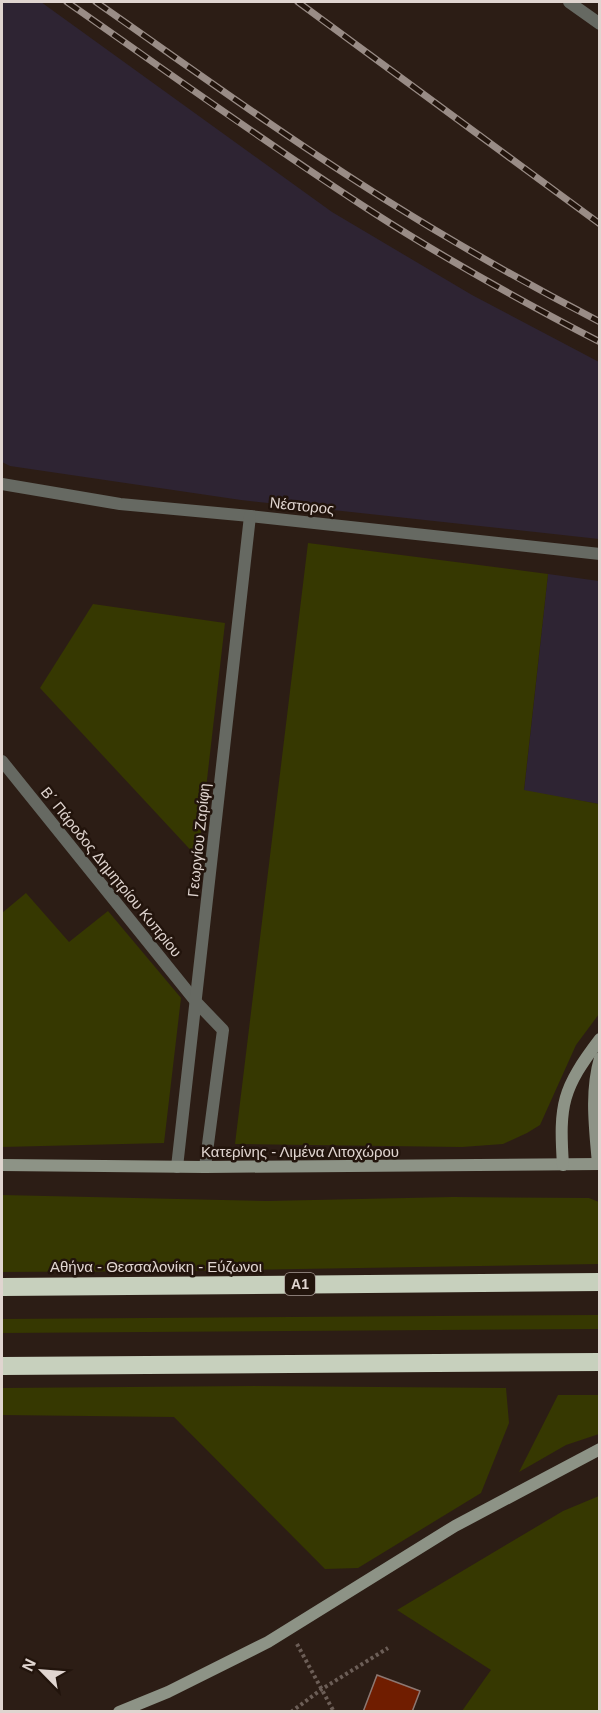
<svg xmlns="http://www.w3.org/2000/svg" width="601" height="1713" font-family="Arial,sans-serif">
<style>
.industrial{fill:#2e2433}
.green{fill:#363801}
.building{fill:#701d00;stroke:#8d7872;stroke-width:1.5}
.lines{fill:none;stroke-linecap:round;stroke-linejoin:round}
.path{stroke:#6c5e57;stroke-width:4;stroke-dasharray:3 3;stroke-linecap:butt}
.street{stroke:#666962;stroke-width:12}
.secondary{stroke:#8d9386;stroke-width:12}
.highway{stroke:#c7d0bd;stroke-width:18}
.rail-casing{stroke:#998c86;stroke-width:7}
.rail{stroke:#22140c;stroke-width:4.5;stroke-dasharray:14;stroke-linecap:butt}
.labels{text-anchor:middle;stroke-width:5;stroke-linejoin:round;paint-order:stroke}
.shield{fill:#22140c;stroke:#a79b95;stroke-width:1.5}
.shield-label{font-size:14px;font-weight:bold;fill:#e0d5d0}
.street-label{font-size:15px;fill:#e0d5d0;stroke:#22140c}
</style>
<rect width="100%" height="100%" fill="#2c1d15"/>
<g class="industrial">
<polygon points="2,2 41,2 332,212 472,295 599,362 599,539 241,500 10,466 2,462"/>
<polygon points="548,574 599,581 599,804 524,791"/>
</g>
<g class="green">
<polygon points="308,543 548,574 524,790 599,804 599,1014 576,1045 540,1125 527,1133 503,1144 462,1147 235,1144"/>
<polygon points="93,604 225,623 198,858 40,688"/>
<polygon points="26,893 69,942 108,911 181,998 164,1143 2,1147 2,913"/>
<polygon points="2,1195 267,1201 453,1197 589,1198 599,1202 599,1264 183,1271 2,1272"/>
<polygon points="599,1315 599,1329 2,1333 2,1319"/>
<polygon points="253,1386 506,1388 509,1423 481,1493 358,1568 325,1569 174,1417 2,1415 2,1388"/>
<polygon points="558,1395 599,1395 599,1434 566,1445 519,1472"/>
<polygon points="599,1496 599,1711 462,1711 491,1670 397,1610 563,1511"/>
</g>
<polygon class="building" points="377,1675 420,1691 412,1712 363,1712"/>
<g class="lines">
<g class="path">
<polyline points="297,1644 334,1712"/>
<polyline points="291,1712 322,1689 388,1648"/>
</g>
<g class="street">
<polyline points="569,2 600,24"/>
<polyline points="2,484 120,504 250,516 600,554"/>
<polyline points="2,761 197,1003 223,1030 205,1167"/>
<polyline points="177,1167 250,516"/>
</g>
<g class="secondary">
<path d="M 598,1164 C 595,1128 590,1093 600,1058"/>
<polyline points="2,1165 205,1167 600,1164"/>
<path d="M 563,1165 C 559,1104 562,1089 600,1039"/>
<polyline points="119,1712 168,1692 268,1642 455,1526 600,1449"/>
</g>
<g class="highway">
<polyline points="2,1287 600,1282"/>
<polyline points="2,1366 600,1362"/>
</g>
<g class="rail-casing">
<g id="rail">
<path d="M 67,2 C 169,73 270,146 374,213 C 447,260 523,302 600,342"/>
<path d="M 96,2 C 192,69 287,138 386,200 C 456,244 527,284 600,322"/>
<polyline points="298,2 600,224"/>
</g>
</g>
<use href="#rail" class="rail"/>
</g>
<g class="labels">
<rect class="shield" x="285" y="1273" width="30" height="22" rx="4.5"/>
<g class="shield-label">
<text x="300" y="1289">Α1</text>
</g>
<g class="street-label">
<text transform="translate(302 506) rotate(6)" y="5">Νέστορος</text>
<text transform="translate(199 840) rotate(-84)" y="5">Γεωργίου Ζαρίφη</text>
<text transform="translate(111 872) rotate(51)" y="5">Β΄ Πάροδος Δημητρίου Κυπρίου</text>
<text x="300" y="1157">Κατερίνης - Λιμένα Λιτοχώρου</text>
<text x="156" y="1272">Αθήνα - Θεσσαλονίκη - Εύζωνοι</text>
</g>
</g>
<rect width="601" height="1713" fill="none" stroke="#e0d5d0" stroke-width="6"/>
<g transform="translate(42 1671) rotate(295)" stroke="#22140c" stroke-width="4.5" paint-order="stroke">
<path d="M0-4.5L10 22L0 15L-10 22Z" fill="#e0d5d0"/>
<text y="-9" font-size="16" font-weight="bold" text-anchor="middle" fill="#e0d5d0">N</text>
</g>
</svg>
